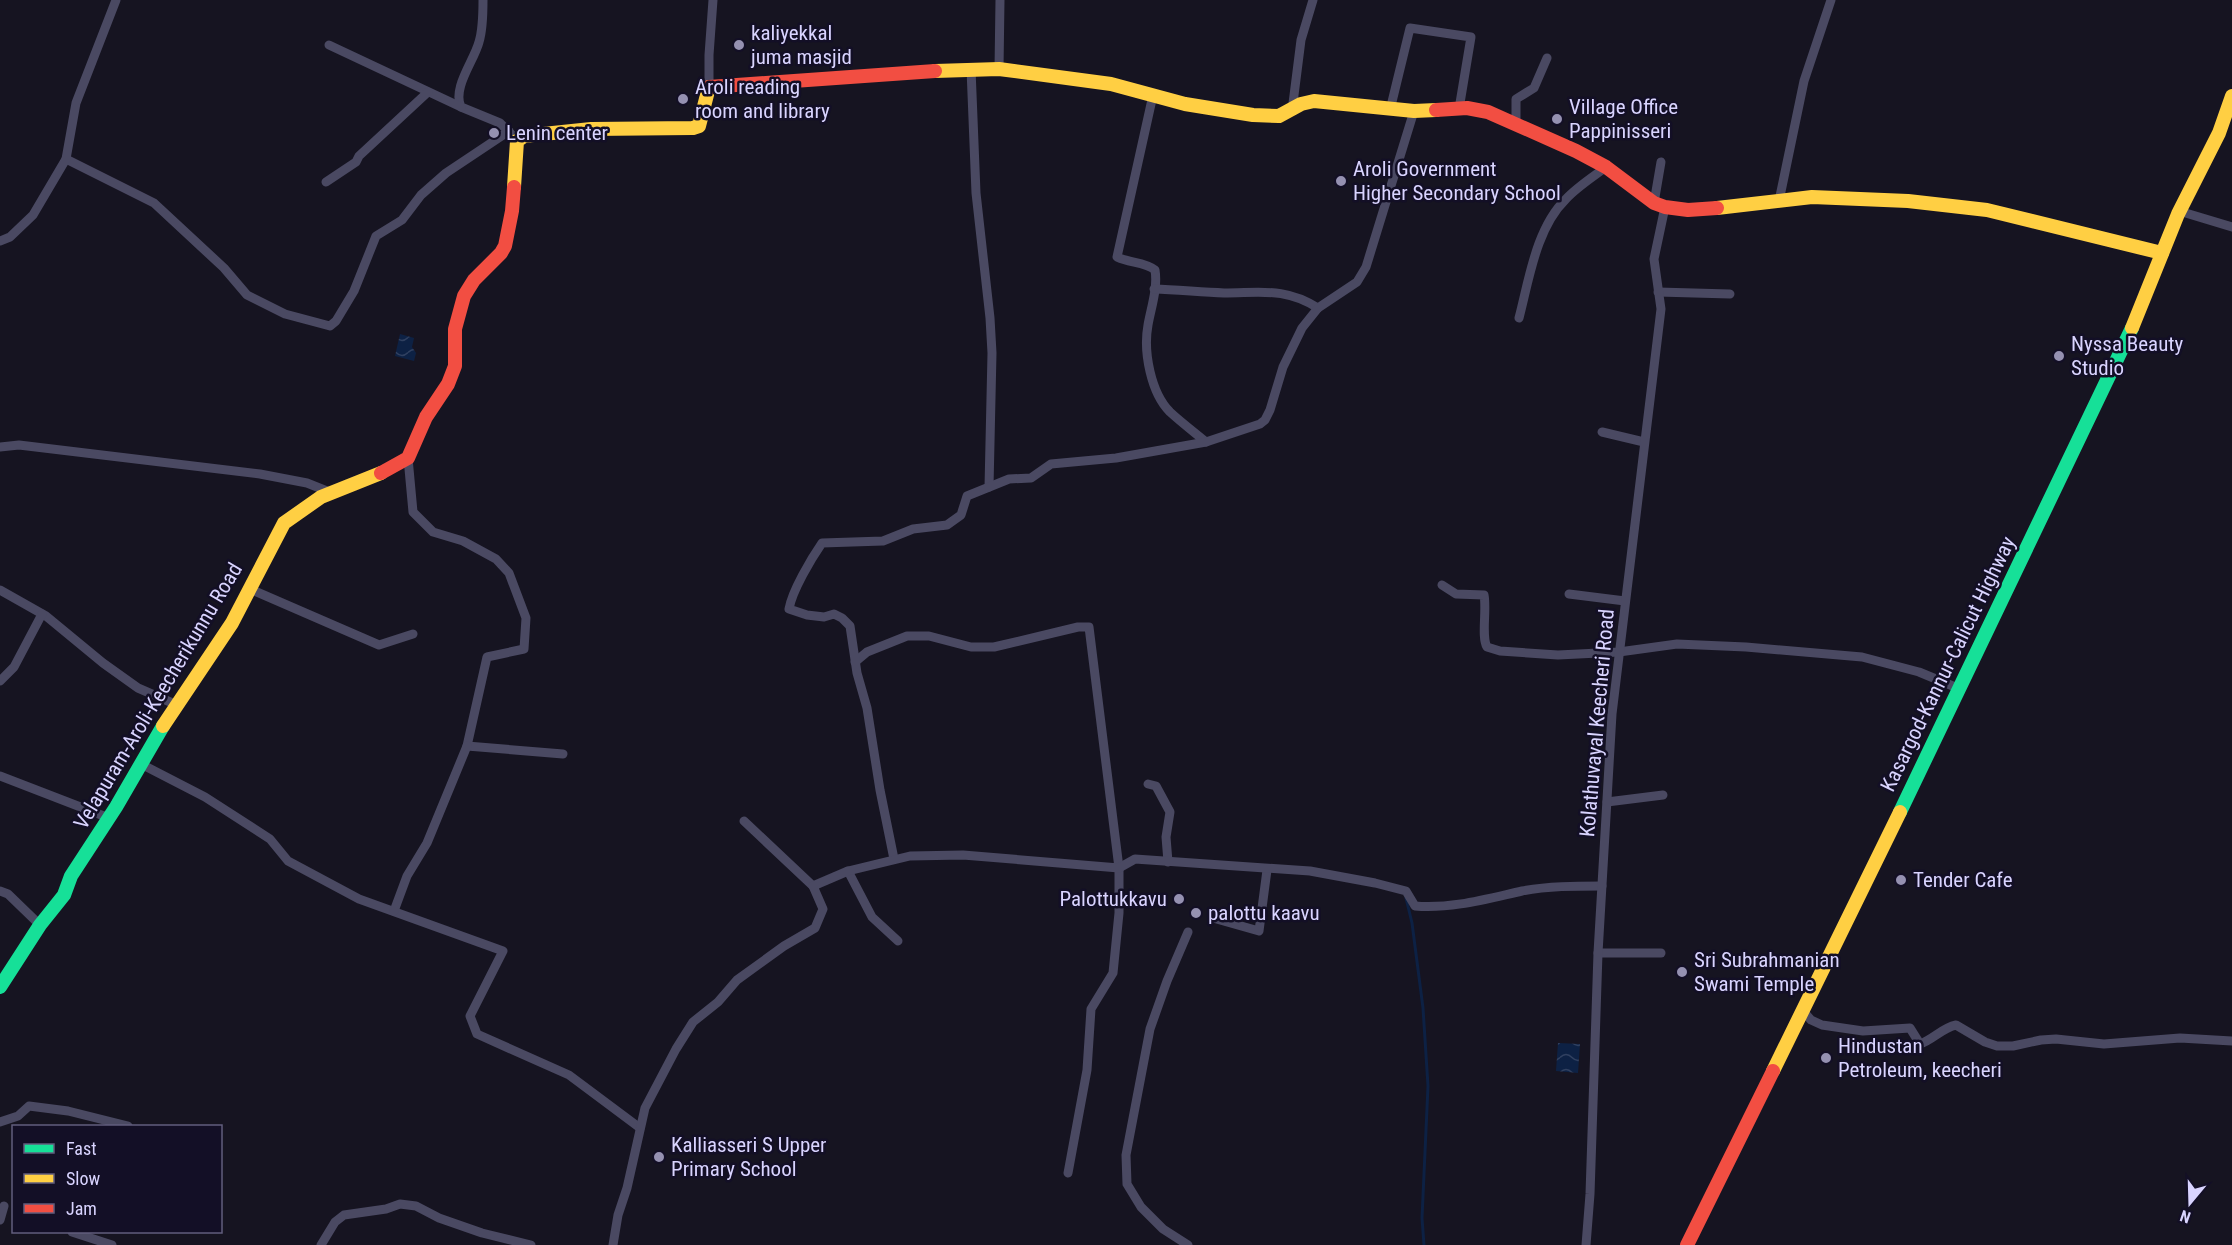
<svg xmlns="http://www.w3.org/2000/svg" width="2232" height="1245" font-family="'Roboto Condensed',sans-serif">
<style>
.water{fill:url(#water-waves)}
.lines{fill:none;stroke-linecap:round;stroke-linejoin:round}
.stream{stroke:#0d2144;stroke-width:3}
.street{stroke:#4a4962;stroke-width:9}
.fast{stroke:#16e098;stroke-width:14}
.slow{stroke:#ffcf43;stroke-width:14}
.jam{stroke:#f24e42;stroke-width:14}
.poi-dot{fill:#9591b1;stroke:#130f26;stroke-width:2}
.labels{text-anchor:middle;stroke-width:5;stroke-linejoin:round;paint-order:stroke}
.poi-label{font-size:21px;fill:#d9d4ff;stroke:#130f26;text-anchor:start}
.street-label{font-size:21px;fill:#d9d4ff;stroke:#130f26}
</style>
<defs>
<pattern id="water-waves" width="16" height="10" patternUnits="userSpaceOnUse" patternTransform="scale(1.5)"><rect width="16" height="10" fill="#0d2144"/><path d="M0 5q4-4 8 0t8 0" fill="none" stroke="#304060"/></pattern>
</defs>
<rect width="100%" height="100%" fill="#161421"/>
<g class="water">
<polygon points="400,334 414,338 412,347 416,353 414,361 395,356"/>
<polygon points="1558,1043 1580,1044 1578,1073 1556,1071"/>
</g>
<g class="lines">
<polyline class="stream" points="1406,898 1412,923 1423,1008 1428,1086 1422,1218 1424,1245"/>
<g class="street">
<path d="M 483,0 C 483,13 483,29 479,42 C 474,61 452,88 461,107 L 500,123 L 512,135"/>
<polyline points="329,45 461,107"/>
<polyline points="971,69 976,193 990,318 992,353 989,487"/>
<polyline points="999,69 1000,0"/>
<polyline points="709,87 709,55 713,0"/>
<path d="M 1153,95 L 1117,257 C 1129,263 1145,262 1155,270 C 1158,288 1151,308 1148,325 C 1143,352 1151,393 1170,412 C 1182,423 1194,432 1206,442"/>
<polyline points="1390,110 1410,28 1471,37 1459,109"/>
<polyline points="1292,111 1301,40 1313,0"/>
<polyline points="1516,124 1516,99 1534,88 1547,58"/>
<polyline points="66,159 154,203 224,268 247,295 285,314 330,326 336,321 354,291 376,236 402,220 421,195 446,173 509,131"/>
<polyline points="326,182 356,162 359,156 428,92"/>
<polyline points="1779,201 1804,81 1831,0"/>
<polyline points="1654,203 1661,162"/>
<polyline points="2179,211 2232,227"/>
<polyline points="0,241 10,237 33,215 66,159 76,103 116,0"/>
<path d="M 1154,289 C 1178,290 1201,292 1224,293 C 1261,293 1285,287 1318,308"/>
<polyline points="1658,292 1730,294"/>
<path d="M 1519,318 C 1529,280 1536,228 1566,199 C 1577,187 1593,177 1606,167"/>
<polyline points="1602,432 1644,442"/>
<polyline points="0,447 19,445 260,474 307,483 332,493"/>
<polyline points="408,458 413,512 433,532 463,541 496,559 509,573 526,618 524,649 487,657 467,746 563,754"/>
<path d="M 1442,585 L 1456,594 L 1484,595 C 1487,610 1481,637 1487,647 L 1500,651 L 1558,655 L 1619,652 L 1677,644 L 1746,647 L 1862,657 L 1919,672 L 1960,689"/>
<polyline points="250,589 379,645 413,634"/>
<polyline points="0,590 46,616 103,663 138,688 177,705"/>
<polyline points="1569,594 1625,601"/>
<polyline points="855,662 867,652 907,636 929,636 971,647 994,647 1078,627 1089,627 1119,868 1119,913 1113,973 1091,1009 1087,1070 1068,1173"/>
<polyline points="0,681 14,667 42,614"/>
<polyline points="141,764 205,797 270,839 288,861 359,899 503,951 470,1016 477,1034 569,1075 640,1128"/>
<polyline points="0,776 109,818"/>
<polyline points="1148,784 1156,786 1170,812 1166,837 1168,862"/>
<polyline points="1607,802 1663,795"/>
<polyline points="744,821 813,886"/>
<path d="M 894,859 L 880,790 L 867,708 L 857,673 L 850,626 L 842,618 L 834,614 L 824,617 L 807,615 L 789,609 C 792,591 811,559 822,543 L 883,541 L 913,529 L 947,525 L 961,515 L 967,496 L 1009,479 L 1031,478 L 1051,464 L 1116,458 L 1206,442 L 1260,424 L 1265,420 L 1270,410 L 1283,367 L 1302,328 L 1318,308 L 1357,282 L 1366,267 L 1414,111"/>
<polyline points="848,871 872,917 898,941"/>
<polyline points="0,891 8,894 40,925"/>
<polyline points="394,911 407,876 427,843 467,746"/>
<polyline points="1213,918 1259,931 1267,870"/>
<polyline points="1188,932 1167,981 1150,1029 1126,1155 1127,1184 1141,1207 1163,1229 1188,1245"/>
<polyline points="1598,953 1661,953"/>
<path d="M 1803,1011 L 1811,1020 L 1822,1025 L 1863,1031 L 1910,1028 L 1920,1044 C 1934,1039 1942,1028 1956,1025 L 1985,1042 L 1997,1046 L 2013,1046 L 2041,1040 L 2056,1039 L 2104,1044 L 2180,1038 L 2232,1041"/>
<polyline points="0,1122 18,1116 29,1106 68,1111 128,1126"/>
<polyline points="0,1220 4,1206"/>
<polyline points="72,1232 112,1245"/>
<polyline points="321,1245 335,1222 344,1215 386,1209 400,1204 416,1206 439,1218 482,1233 531,1245"/>
<path d="M 613,1245 L 618,1215 L 627,1188 L 645,1108 L 676,1049 L 693,1022 L 718,1002 L 737,980 L 784,946 L 815,928 L 823,909 L 813,886 L 848,871 L 910,856 L 963,855 L 1119,868 L 1135,859 L 1310,871 L 1375,883 L 1406,891 L 1415,906 C 1451,909 1486,899 1522,891 C 1548,886 1575,886 1602,886"/>
<polyline points="1586,1245 1590,1194 1598,953 1612,714 1661,309 1654,259 1665,207"/>
</g>
<g class="fast">
<polyline points="1900,812 2132,328"/>
<polyline points="0,987 40,925 64,895 71,876 116,807 163,726"/>
</g>
<g class="slow">
<polyline points="935,71 999,69 1111,84 1185,104 1253,115 1279,116 1301,104 1314,101 1414,111 1436,110"/>
<polyline points="514,187 517,141 524,136 591,129 693,128 699,126 709,87"/>
<polyline points="1717,208 1812,197 1908,201 1987,210 2162,253"/>
<polyline points="2132,328 2178,214 2219,133 2232,96"/>
<polyline points="163,726 232,623 284,523 321,497 381,473"/>
<polyline points="1773,1071 1900,812"/>
</g>
<g class="jam">
<polyline points="709,87 935,71"/>
<polyline points="1436,110 1467,108 1488,112 1576,151 1606,167 1654,203 1665,207 1688,210 1717,208"/>
<polyline points="381,473 408,458 426,417 448,384 455,366 455,329 464,296 474,280 501,253 505,246 512,211 514,187"/>
<polyline points="1687,1245 1773,1071"/>
</g>
</g>
<g class="poi-dot">
<circle cx="739" cy="45" r="6"/>
<circle cx="683" cy="99" r="6"/>
<circle cx="1557" cy="119" r="6"/>
<circle cx="494" cy="133" r="6"/>
<circle cx="1341" cy="181" r="6"/>
<circle cx="2059" cy="356" r="6"/>
<circle cx="1901" cy="880" r="6"/>
<circle cx="1179" cy="899" r="6"/>
<circle cx="1196" cy="913" r="6"/>
<circle cx="1682" cy="972" r="6"/>
<circle cx="1826" cy="1058" r="6"/>
<circle cx="659" cy="1157" r="6"/>
</g>
<g class="labels">
<g class="poi-label">
<text x="751" y="40">kaliyekkal<tspan x="751" dy="24">juma masjid</tspan></text>
<text x="695" y="94">Aroli reading<tspan x="695" dy="24">room and library</tspan></text>
<text x="1569" y="114">Village Office<tspan x="1569" dy="24">Pappinisseri</tspan></text>
<text x="506" y="140">Lenin center</text>
<text x="1353" y="176">Aroli Government<tspan x="1353" dy="24">Higher Secondary School</tspan></text>
<text x="2071" y="351">Nyssa Beauty<tspan x="2071" dy="24">Studio</tspan></text>
<text x="1913" y="887">Tender Cafe</text>
<text x="1167" y="906" text-anchor="end">Palottukkavu</text>
<text x="1208" y="920">palottu kaavu</text>
<text x="1694" y="967">Sri Subrahmanian<tspan x="1694" dy="24">Swami Temple</tspan></text>
<text x="1838" y="1053">Hindustan<tspan x="1838" dy="24">Petroleum, keecheri</tspan></text>
<text x="671" y="1152">Kalliasseri S Upper<tspan x="671" dy="24">Primary School</tspan></text>
</g>
<g class="street-label">
<text transform="translate(1948 664) rotate(-64)" y="7">Kasargod-Kannur-Calicut Highway</text>
<text transform="translate(158 696) rotate(-59)" y="7">Velapuram-Aroli-Keecherikunnu Road</text>
<text transform="translate(1597 723) rotate(-85)" y="7">Kolathuvayal Keecheri Road</text>
</g>
</g>
<rect x="12" y="1125" width="210" height="108" fill="#130f26" stroke="#625e7d" stroke-width="1.5"/>
<rect x="24" y="1144" width="30" height="9" fill="#16e098" stroke="#625e7d" stroke-width="1.5"/>
<text x="66" y="1155" font-size="18" fill="#d9d4ff">Fast</text>
<rect x="24" y="1174" width="30" height="9" fill="#ffcf43" stroke="#625e7d" stroke-width="1.5"/>
<text x="66" y="1185" font-size="18" fill="#d9d4ff">Slow</text>
<rect x="24" y="1204" width="30" height="9" fill="#f24e42" stroke="#625e7d" stroke-width="1.5"/>
<text x="66" y="1215" font-size="18" fill="#d9d4ff">Jam</text>
<g transform="translate(2190 1203) rotate(199)" stroke="#130f26" stroke-width="4.5" paint-order="stroke">
<path d="M0-4.5L10 22L0 15L-10 22Z" fill="#d9d4ff"/>
<text y="-9" font-size="16" font-weight="bold" text-anchor="middle" fill="#d9d4ff">N</text>
</g>
</svg>
